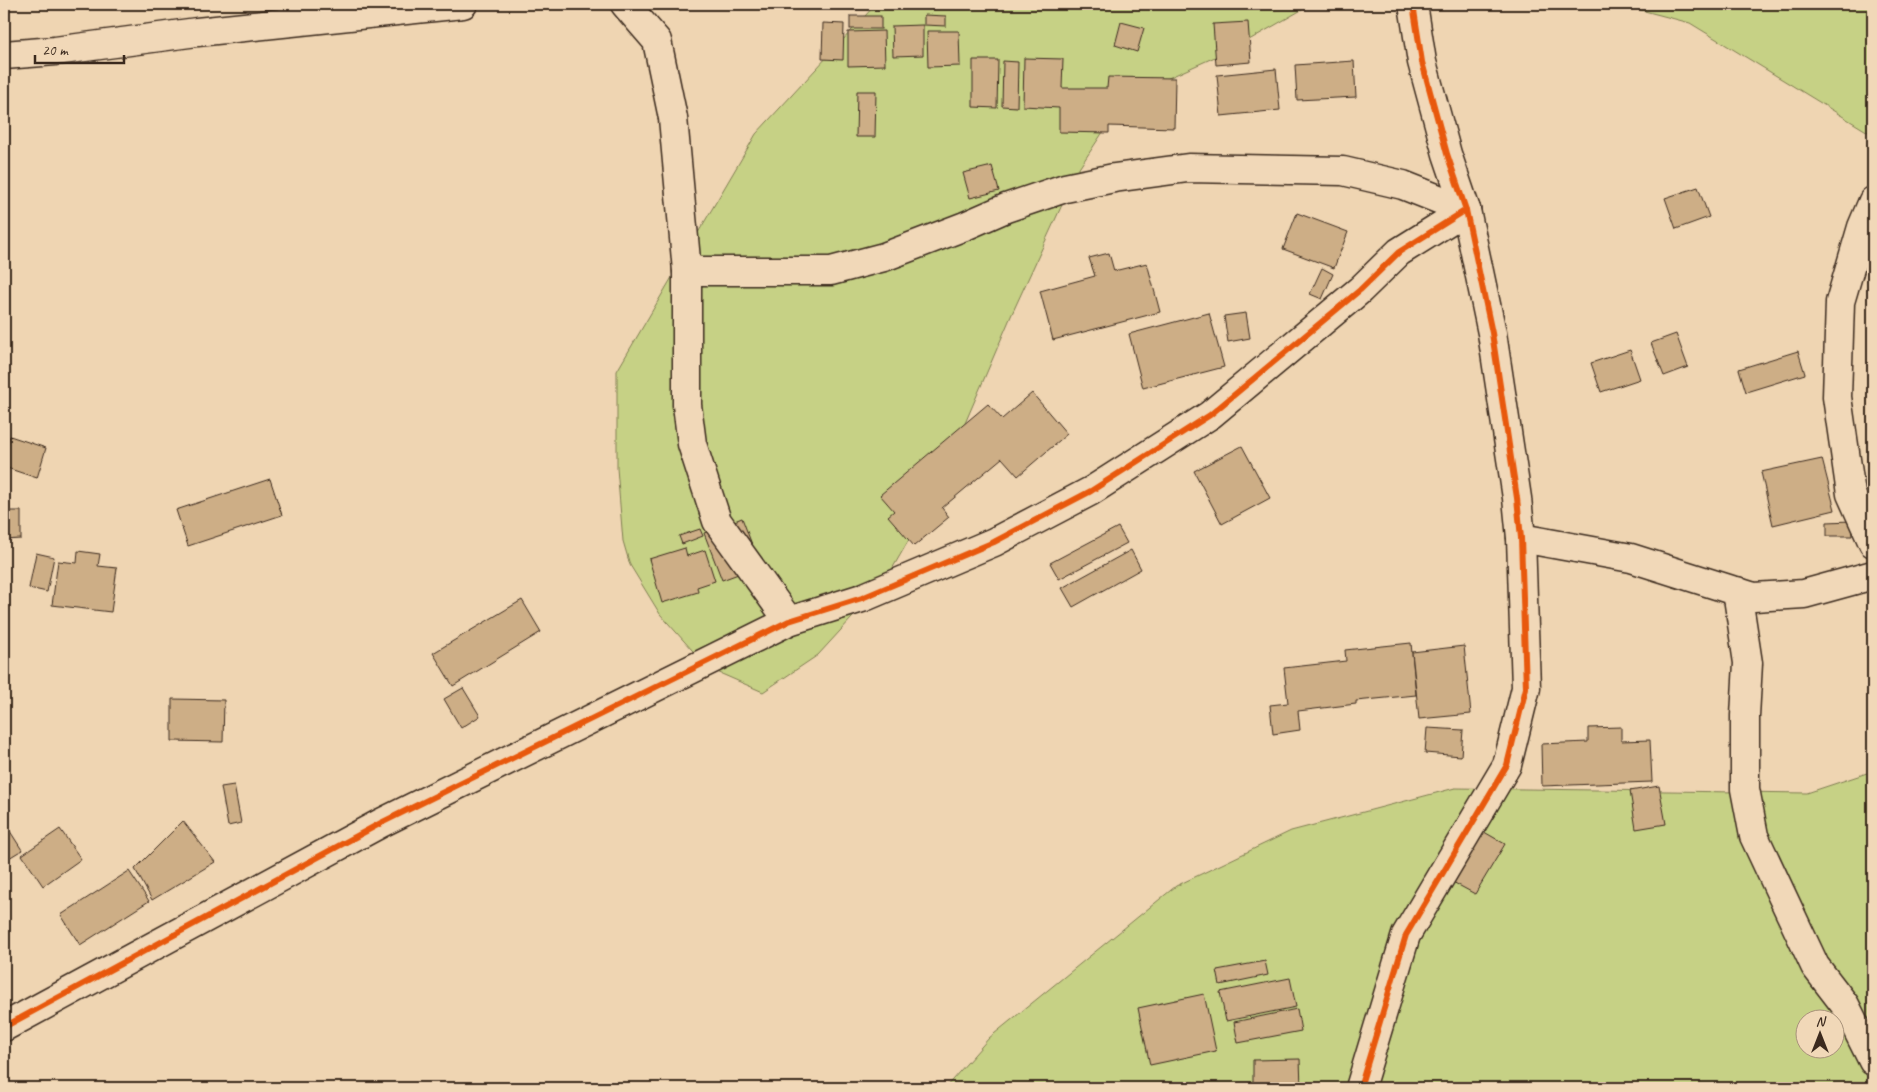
<svg xmlns="http://www.w3.org/2000/svg" width="1877" height="1092" font-family="Caveat,sans-serif">
<style>
.green{fill:#c6d185;stroke:#807e52;fill-rule:evenodd}
.building{fill:#cdae86;stroke:#3b2a1e}
.lines{fill:none;stroke-linecap:round;stroke-linejoin:round}
.minor-casing{stroke:#3b2a1e;stroke-width:31}
.minor{stroke:#f1d8b8;stroke-width:28}
.cycleway-casing{stroke:#f1d8b8;stroke-width:9}
.cycleway{stroke:#e8590c;stroke-width:6}
</style>
<rect width="100%" height="100%" fill="#efd5b2"/>
<filter id="ink" filterUnits="userSpaceOnUse"><feTurbulence type="fractalNoise" baseFrequency=".02" numOctaves="2"/><feDisplacementMap in="SourceGraphic" scale="10" xChannelSelector="R" yChannelSelector="G"/><feConvolveMatrix kernelMatrix="1 2 1 2 8 2 1 2 1" color-interpolation-filters="sRGB"/></filter>
<g filter="url(#ink)">
<g class="green">
<polygon points="876,4 1312,4 1235,48 1126,97 1078,170 1011,316 933,498 884,583 818,655 763,692 708,668 660,614 630,565 623,541 617,468 617,371 756,134"/>
<polygon points="1618,4 1873,4 1873,135 1690,23"/>
<path d="M 1873,771 L 1873,1088 L 945,1088 L 989,1038 L 1176,886 L 1291,831 L 1455,788 L 1807,793 ZM 1804,1020 L 1834,1020 L 1834,1050 L 1804,1050 Z"/>
</g>
<g class="building">
<polygon points="924,15 946,16 946,26 924,25"/>
<rect x="850" y="16" width="31" height="13"/>
<polygon points="1121,22 1144,28 1137,52 1115,45"/>
<polygon points="1248,22 1251,62 1216,65 1213,24"/>
<polygon points="823,23 844,24 843,60 822,59"/>
<polygon points="923,25 923,55 893,56 892,26"/>
<polygon points="884,31 885,65 848,66 848,32"/>
<polygon points="927,31 959,31 960,66 928,67"/>
<polygon points="1024,58 1063,59 1062,88 1107,88 1108,77 1175,78 1174,128 1109,126 1109,133 1059,132 1059,108 1023,106"/>
<polygon points="973,60 998,60 997,108 973,107"/>
<polygon points="1003,61 1018,62 1017,107 1002,106"/>
<polygon points="1354,61 1356,97 1297,100 1295,65"/>
<polygon points="1276,69 1280,110 1221,116 1217,75"/>
<polygon points="857,91 876,91 875,137 856,137"/>
<polygon points="992,166 999,191 970,198 963,173"/>
<polygon points="1698,187 1709,217 1676,229 1665,198"/>
<polygon points="1297,213 1348,232 1334,268 1283,249"/>
<polygon points="1109,253 1114,271 1147,263 1160,312 1053,340 1040,291 1095,276 1089,258"/>
<polygon points="1322,268 1333,274 1322,299 1310,294"/>
<polygon points="1209,313 1224,367 1143,388 1129,334"/>
<polygon points="1246,313 1250,338 1228,342 1224,316"/>
<polygon points="1676,334 1688,367 1664,376 1651,343"/>
<polygon points="1630,350 1640,379 1601,392 1591,363"/>
<polygon points="1798,351 1805,374 1746,392 1739,369"/>
<polygon points="1032,393 1067,434 1018,476 1002,458 942,508 949,517 914,546 888,516 894,511 880,495 988,404 1002,419"/>
<polygon points="10,436 46,448 37,478 4,467 4,456"/>
<polygon points="1242,446 1270,498 1222,524 1194,471"/>
<polygon points="1822,459 1835,510 1773,525 1761,472"/>
<polygon points="270,479 282,515 188,546 176,510"/>
<polygon points="4,511 21,511 21,539 4,540"/>
<polygon points="742,518 760,566 722,580 704,533"/>
<polygon points="1851,521 1852,536 1827,536 1827,522"/>
<polygon points="1118,527 1127,543 1059,579 1050,563"/>
<polygon points="700,529 703,536 682,544 679,536"/>
<polygon points="685,548 687,556 705,550 715,581 697,587 698,592 662,603 649,559"/>
<polygon points="1131,550 1141,569 1073,607 1062,588"/>
<polygon points="78,551 100,554 98,566 117,568 111,612 52,605 58,561 77,563"/>
<polygon points="36,553 54,557 47,592 29,588"/>
<polygon points="522,600 541,632 453,686 433,653"/>
<polygon points="1411,643 1416,695 1356,701 1356,704 1298,711 1300,730 1273,734 1270,705 1288,703 1284,668 1346,661 1345,650"/>
<polygon points="1464,646 1471,714 1419,719 1412,652"/>
<polygon points="463,688 480,716 461,728 444,699"/>
<polygon points="172,699 224,700 223,742 172,741"/>
<polygon points="1621,727 1621,741 1650,740 1652,782 1542,786 1541,744 1588,742 1588,728"/>
<polygon points="1427,728 1463,730 1461,756 1425,753"/>
<polygon points="234,785 241,823 228,826 221,787"/>
<polygon points="1659,786 1666,824 1636,829 1630,791"/>
<polygon points="183,821 215,862 152,900 135,869"/>
<polygon points="6,825 22,850 4,861 4,826"/>
<polygon points="60,829 81,859 43,886 22,855"/>
<polygon points="1479,829 1505,844 1475,894 1449,880"/>
<polygon points="129,871 149,901 80,945 61,915"/>
<polygon points="1265,961 1268,975 1220,985 1217,970"/>
<polygon points="1290,978 1296,1007 1226,1021 1220,992"/>
<polygon points="1204,994 1216,1051 1150,1065 1138,1008"/>
<polygon points="1297,1009 1301,1031 1238,1043 1234,1022"/>
<polygon points="1300,1059 1301,1088 1253,1088 1253,1060"/>
</g>
<g class="lines">
<g class="minor-casing">
<g id="minor">
<polyline points="625,4 657,41 673,118 687,271 687,405 692,444 717,521 789,621"/>
<polyline points="4,55 55,51 197,32 463,4"/>
<polyline points="1873,201 1862,227 1840,302 1837,397 1851,494 1873,543"/>
<polyline points="687,271 831,271 884,257 965,226 1006,208 1065,188 1114,178 1188,168 1343,171 1403,185 1466,210"/>
<polyline points="1521,538 1631,558 1754,597 1804,594 1873,575"/>
<polyline points="1737,591 1748,663 1745,716 1745,789 1754,836 1815,966 1845,1005 1873,1061"/>
<polyline points="4,1027 381,823 789,621 862,598 994,542 1091,491 1210,415 1360,290 1399,252 1466,210"/>
<polyline points="1360,1088 1406,935 1507,765 1526,688 1521,538 1517,498 1492,333 1466,210 1447,154 1422,62 1413,4"/>
</g>
</g>
<use href="#minor" class="minor"/>
<g class="cycleway-casing">
<g id="cycleway">
<polyline points="4,1027 381,823 789,621 862,598 994,542 1091,491 1210,415 1360,290 1399,252 1466,210"/>
<polyline points="1360,1088 1406,935 1507,765 1526,688 1521,538 1517,498 1492,333 1466,210 1447,154 1422,62 1413,4"/>
</g>
</g>
<use href="#cycleway" class="cycleway"/>
</g>
</g>
<rect width="1877" height="1092" fill="none" stroke="#f1d8b8" stroke-width="20"/>
<rect x="10" y="10" width="1857" height="1072" fill="none" stroke="#3b2a1e" stroke-width="2" filter="url(#ink)"/>
<g transform="translate(1820 1034)"><circle r="24" fill="#f1d8b8" stroke="#a8927a"/>
<path d="M0-4L9 19L0 12L-9 19Z" fill="#3b2a1e"/>
<text y="-8" font-size="14" font-weight="bold" text-anchor="middle" fill="#3b2a1e">N</text>
</g>
<path d="M35 55v8h89v-8" fill="none" stroke="#3b2a1e" stroke-width="2.5"/>
<text x="42" y="55" font-size="15" fill="#3b2a1e" stroke="#f1d8b8" stroke-width="4" paint-order="stroke">20 m</text>
</svg>
